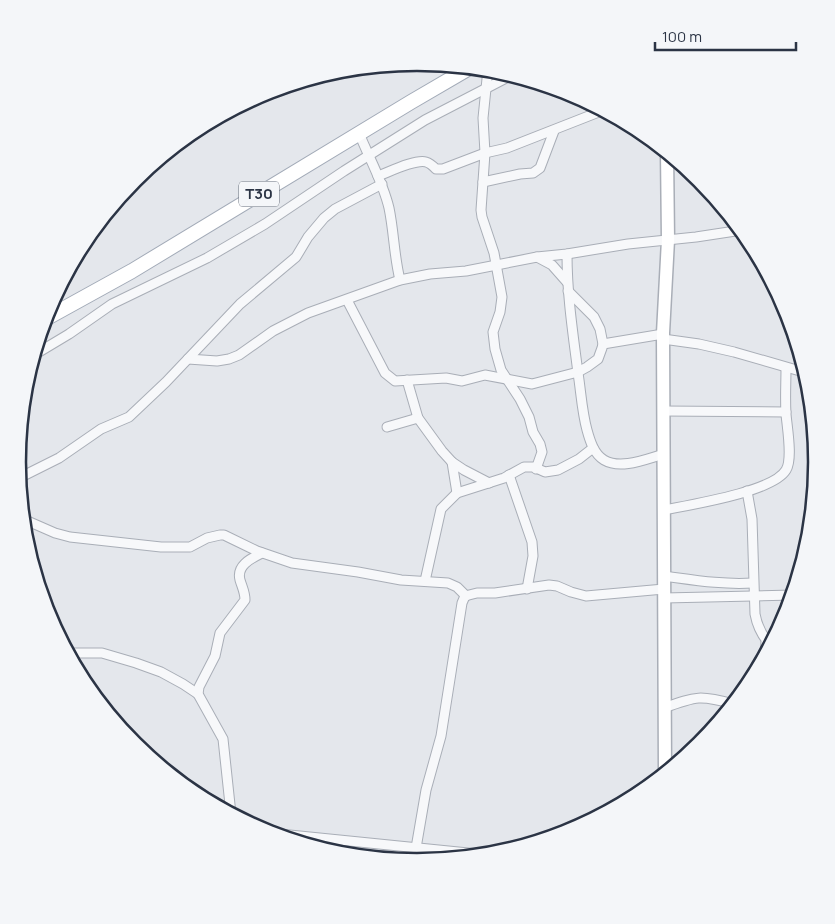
<svg xmlns="http://www.w3.org/2000/svg" width="835" height="924" font-family="Manrope,sans-serif">
<style>
.lines{fill:none;stroke-linecap:round;stroke-linejoin:round}
.street-casing{stroke:#a9aeb7;stroke-width:11}
.secondary-casing{stroke:#a9aeb7;stroke-width:15}
.primary-casing{stroke:#a3abb8;stroke-width:16}
.street{stroke:#f7f8fa;stroke-width:9}
.secondary{stroke:#fff;stroke-width:12}
.primary{stroke:#fff;stroke-width:14}
.labels{text-anchor:middle;stroke-width:5;stroke-linejoin:round;paint-order:stroke}
.shield{fill:#f4f6f9;stroke:#676e7b;stroke-width:1}
.shield-label{font-size:15px;font-weight:bold;fill:#2b3445}
.rim{fill:none;stroke:#2b3445;stroke-width:2.5}
</style>
<rect width="100%" height="100%" fill="#e4e7ec"/>
<g class="lines">
<g class="street-casing">
<g id="street">
<polyline points="488,69 483,118 485,153 481,210 482,217 494,253 502,297 500,312 493,332 495,349 501,370 520,399 529,417 533,432 540,444 542,452 536,469"/>
<path d="M 359,133 C 369,158 383,182 389,208 C 394,232 394,256 400,280"/>
<path d="M 378,176 C 389,172 415,159 426,162 C 430,163 433,166 436,169 L 443,169 L 485,153 L 507,148 L 604,110"/>
<polyline points="483,182 520,174 533,173 540,168 554,131"/>
<path d="M 567,254 C 567,295 573,334 578,373 C 581,392 582,412 587,430 C 590,441 594,454 604,460 C 621,470 646,459 664,454"/>
<polyline points="537,257 552,265 567,282"/>
<polyline points="347,300 385,373 395,381 446,378 462,381 485,375 532,384 578,372 587,367 598,359 602,348 603,344 600,329 594,317 568,291"/>
<polyline points="663,339 699,344 734,352 807,373"/>
<polyline points="603,344 663,334"/>
<polyline points="34,355 69,334 112,304 207,258 265,224 344,171 425,120 512,75"/>
<polyline points="188,359 217,361 229,359 239,355 273,331 308,313 400,280 430,274 466,271 537,257 567,254 628,244 696,237 742,230"/>
<polyline points="407,380 418,418 442,451 452,462 464,470 489,483"/>
<polyline points="663,411 786,412"/>
<polyline points="387,427 418,418"/>
<polyline points="452,462 457,493"/>
<polyline points="509,475 532,542 533,556 527,589"/>
<polyline points="19,478 59,458 101,429 129,417 166,382 240,304 296,257 308,237 324,218 335,209 382,184"/>
<path d="M 747,491 L 752,519 L 755,614 C 757,625 760,632 767,641"/>
<path d="M 664,510 C 689,505 773,492 786,470 C 793,459 787,427 786,414 C 785,398 786,383 786,368"/>
<polyline points="23,519 55,533 70,537 161,547 190,547 207,538 220,535 224,535 257,551 292,563 358,572 401,580 448,583 457,587 466,596"/>
<path d="M 664,576 C 694,580 723,585 753,583"/>
<polyline points="425,581 441,509 457,493 504,478 524,467 534,467 545,472 558,470 579,459 593,448"/>
<polyline points="664,598 793,595"/>
<polyline points="780,628 783,613 790,607"/>
<polyline points="68,653 102,653 136,663 161,672 183,684 198,694"/>
<polyline points="765,656 766,642 774,639"/>
<path d="M 664,708 C 697,696 700,695 734,704"/>
<path d="M 231,814 L 223,739 L 198,694 L 199,687 L 215,656 L 220,633 L 245,600 C 245,592 242,587 240,580 C 236,565 252,558 262,553"/>
<polyline points="270,833 488,855"/>
<polyline points="416,848 426,790 441,736 462,603 465,596 477,593 495,593 549,585 557,586 571,592 586,596 664,589"/>
</g>
</g>
<g class="secondary-casing">
<polyline id="secondary" points="665,774 663,333 668,240 667,152"/>
</g>
<g class="primary-casing">
<polyline id="primary" points="45,319 132,271 411,102 471,67"/>
</g>
<use href="#street" class="street"/>
<use href="#secondary" class="secondary"/>
<use href="#primary" class="primary"/>
</g>
<g class="labels">
<rect class="shield" x="239" y="181.5" width="40" height="25" rx="4"/>
<g class="shield-label">
<text x="259" y="199">T30</text>
</g>
</g>
<path d="M0 0H835V924H0ZM26 462a391 391 0 1 1 782 0a391 391 0 1 1-782 0Z" fill="#f4f6f9" fill-rule="evenodd"/>
<path class="rim" d="M26 462a391 391 0 1 1 782 0a391 391 0 1 1-782 0Z"/>
<path d="M655 42v8h141v-8" fill="none" stroke="#2b3445" stroke-width="2.5"/>
<text x="662" y="42" font-size="15" fill="#2b3445" stroke="#f4f6f9" stroke-width="4" paint-order="stroke">100 m</text>
</svg>
